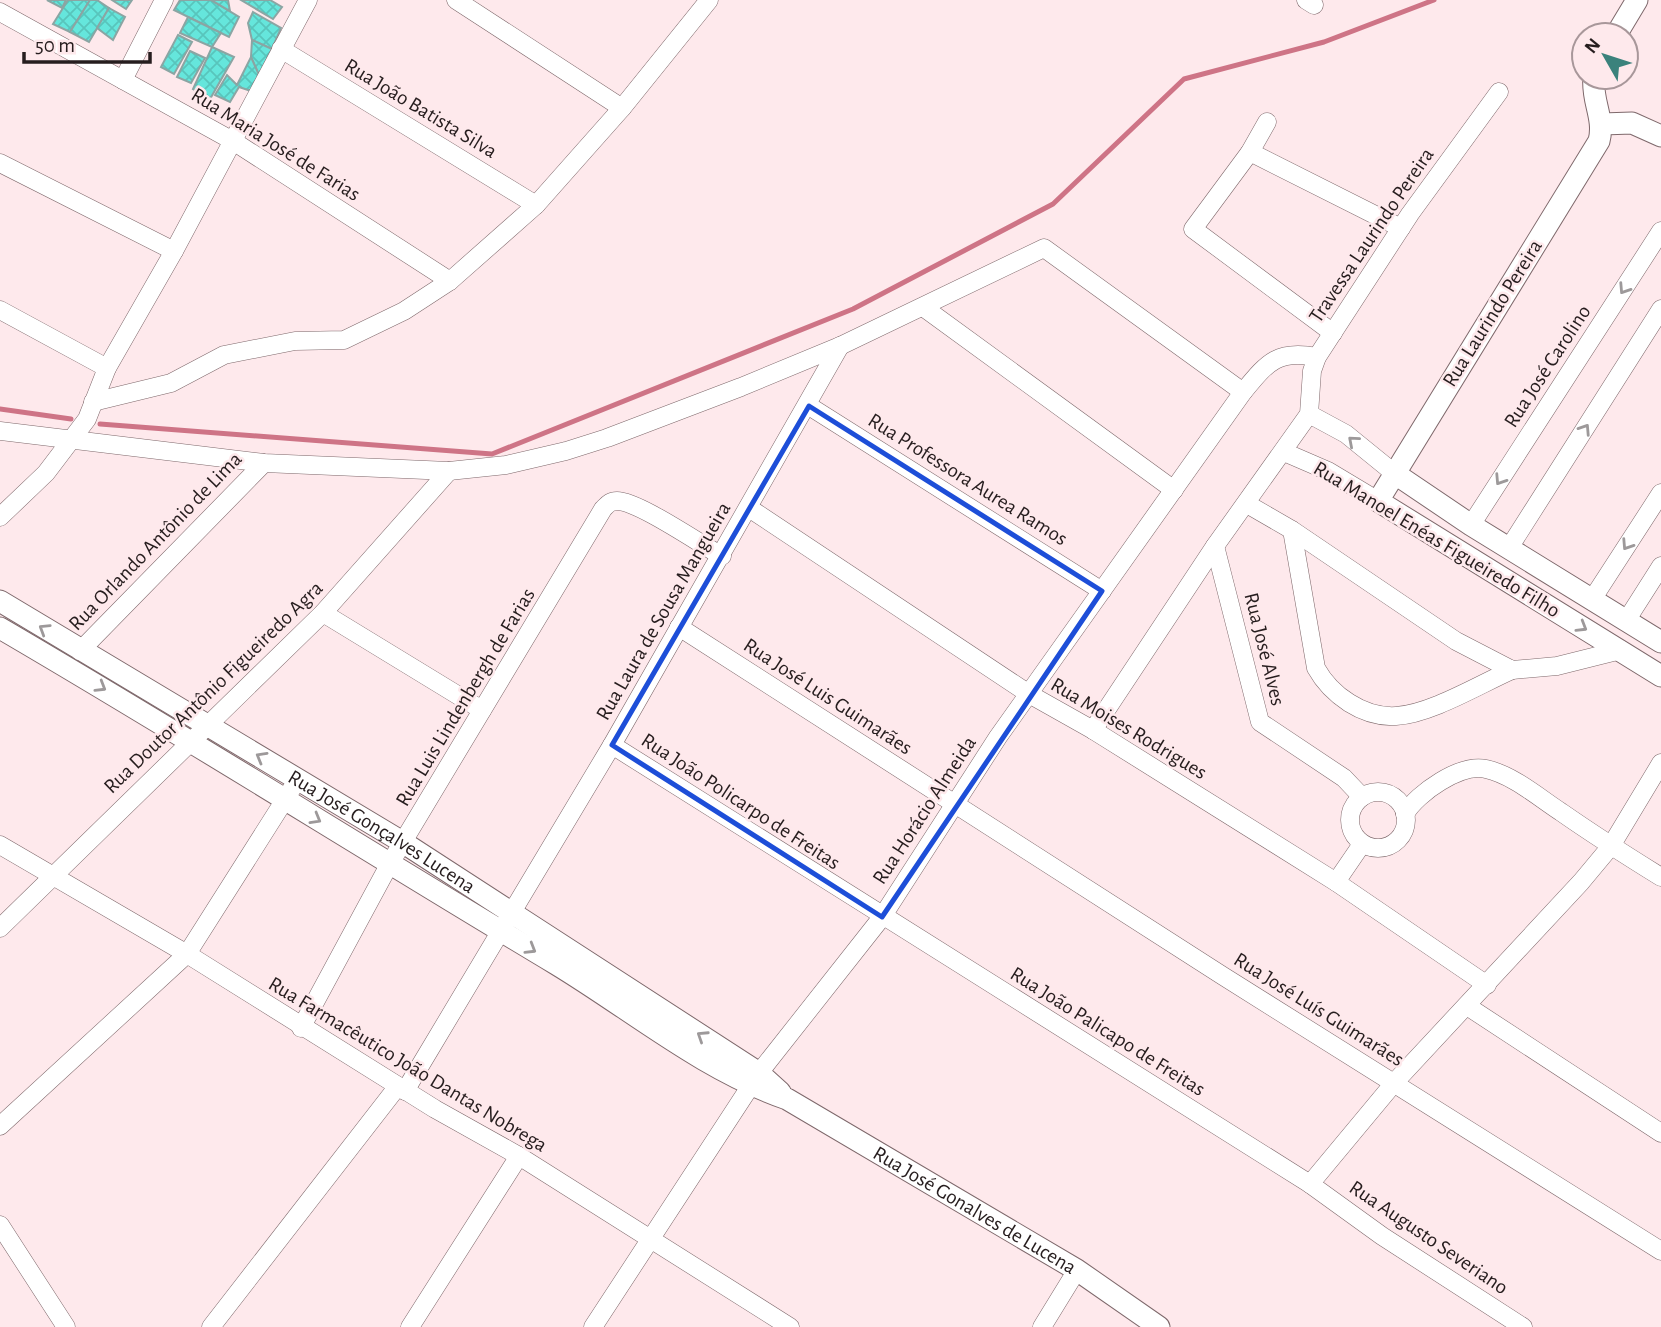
<svg xmlns="http://www.w3.org/2000/svg" width="1661" height="1327" font-family="'Alegreya Sans',sans-serif">
<style>
.lines{fill:none;stroke-linecap:round;stroke-linejoin:round}
.stream{stroke:#ce7486;stroke-width:5}
.building{fill:url(#building-cross-hatch);stroke:#8ba5a3;stroke-width:2}
.minor-casing{stroke:#7e686b;stroke-width:19}
.tertiary-casing{stroke:#7e686b;stroke-width:23}
.minor{stroke:#fff;stroke-width:18}
.tertiary{stroke:#fff;stroke-width:21}
.oneway{stroke:#9d999a}
.marked{fill:none;stroke:#1d4ed8;stroke-width:5;stroke-linejoin:round}
.labels{text-anchor:middle;stroke-width:5;stroke-linejoin:round;paint-order:stroke}
.street-label{font-size:21px;fill:#261d1e;stroke:#fee9ec}
</style>
<defs>
<pattern id="building-cross-hatch" width="8" height="8" patternUnits="userSpaceOnUse" patternTransform="scale(1.75)"><rect width="8" height="8" fill="#65e6dc"/><path d="M0 0l8 8M0 8l8-8" fill="none" stroke="#58c5bc"/></pattern>
</defs>
<rect width="100%" height="100%" fill="#fee9ec"/>
<g class="lines">
<g class="stream">
<polyline points="0,409 71,419"/>
<polyline points="100,424 492,454 853,309 1053,204 1184,79 1324,42 1434,0"/>
</g>
</g>
<g class="building">
<polygon points="47,0 66,0 62,8"/>
<polygon points="68,0 90,0 70,32 53,24"/>
<polygon points="90,0 97,0 109,8 89,42 70,32"/>
<polygon points="112,0 132,0 126,9"/>
<polygon points="180,0 211,0 239,17 229,37 174,10"/>
<polygon points="211,0 228,0 230,11"/>
<polygon points="241,0 270,0 282,7 273,19"/>
<polygon points="109,8 125,17 113,40 97,28"/>
<polygon points="253,12 281,28 272,49 252,40 248,23"/>
<polygon points="188,17 221,33 212,47 180,33"/>
<polygon points="178,35 192,42 174,74 161,67"/>
<polygon points="252,40 272,49 259,75 251,57"/>
<polygon points="212,47 234,57 210,99 193,89"/>
<polygon points="190,51 205,58 191,83 177,77"/>
<polygon points="251,57 259,75 251,91 239,87 230,102 215,95 227,75 237,85"/>
</g>
<g class="lines">
<g class="minor-casing">
<g id="minor">
<polyline points="456,0 622,108"/>
<polyline points="1306,0 1314,5"/>
<polyline points="0,12 233,141 450,281"/>
<polyline points="281,49 536,205"/>
<polyline points="123,80 164,0"/>
<polyline points="1267,122 1250,152 1193,229 1333,333"/>
<polyline points="1250,152 1401,228"/>
<polyline points="0,163 174,251"/>
<polyline points="923,307 1174,490"/>
<polyline points="0,310 107,368"/>
<polyline points="93,402 171,383 224,355 295,341 344,340 404,311 450,281 536,205 622,108 709,0"/>
<polyline points="809,406 1102,591"/>
<polyline points="1309,414 1346,434 1394,473"/>
<polyline points="0,431 264,463 449,471 506,465 566,451 607,438 741,387 840,346 1044,248 1243,392"/>
<polyline points="1284,452 1328,471 1378,501"/>
<polyline points="1247,504 1292,530 1456,641 1512,670 1557,666 1621,650"/>
<polyline points="749,508 1029,694 1093,730 1336,882 1487,985"/>
<polyline points="0,517 46,473 87,419 107,368 174,251 308,0"/>
<polyline points="1471,525 1661,231"/>
<path d="M 1292,530 L 1316,668 C 1331,695 1363,718 1396,716 C 1431,714 1480,684 1512,670"/>
<polyline points="1215,546 1260,722 1344,778 1362,797"/>
<polyline points="1509,548 1661,309"/>
<polyline points="1593,598 1661,493"/>
<polyline points="323,613 482,710"/>
<polyline points="1626,621 1661,566"/>
<polyline points="679,627 1223,976 1661,1251"/>
<polyline points="80,651 264,463"/>
<polyline points="1093,730 1215,546 1309,414 1312,371 1317,357 1410,214 1499,92"/>
<polyline points="612,745 1310,1184 1382,1236 1523,1327"/>
<circle cx="1378" cy="820" r="28"/>
<path d="M 1405,814 C 1417,793 1461,763 1486,769 C 1513,775 1538,797 1561,812 C 1594,835 1627,856 1661,877"/>
<polyline points="0,845 187,954 435,1109 519,1156 790,1327"/>
<polyline points="1336,882 1362,844"/>
<polyline points="0,928 323,613 449,471"/>
<polyline points="1467,1006 1661,1133"/>
<path d="M 301,1028 L 389,865 L 603,509 C 608,504 610,501 617,501 C 638,501 700,544 722,556"/>
<polyline points="405,1091 612,745 840,346"/>
<polyline points="0,1126 187,954 298,779"/>
<polyline points="1310,1184 1394,1083 1581,882 1611,846 1661,763"/>
<polyline points="0,1225 66,1327"/>
<polyline points="211,1327 398,1086"/>
<polyline points="410,1327 519,1156"/>
<path d="M 593,1327 L 759,1073 L 882,917 L 998,737 L 1243,392 C 1267,363 1277,349 1317,357"/>
<polyline points="1042,1327 1077,1270"/>
</g>
</g>
<g class="tertiary-casing">
<g id="tertiary">
<polyline points="1616,35 1637,0"/>
<path d="M 1594,77 C 1591,100 1605,118 1599,141 L 1378,501 L 1661,676"/>
<polyline points="1602,124 1632,123 1661,136"/>
<polyline points="1394,473 1471,525 1661,642"/>
<path id="s1" d="M 0,601 L 404,843 L 759,1073 L 780,1092"/>
<path id="s2" d="M 0,628 C 187,737 370,853 556,964 C 632,1010 703,1070 787,1099 L 1077,1270 L 1159,1327"/>
</g>
</g>
<use href="#minor" class="minor"/>
<use href="#tertiary" class="tertiary"/>
</g>
<defs><path id="oneway-chevron" d="M-2-3.5L2.5 0L-2 3.5" fill="none" stroke-width="1.6" stroke-linecap="round" stroke-linejoin="round" transform="scale(1.75)"/></defs>
<g class="oneway">
<use href="#oneway-chevron" transform="translate(1624 289) rotate(123)"/>
<use href="#oneway-chevron" transform="translate(1585 429) rotate(-57)"/>
<use href="#oneway-chevron" transform="translate(1353 441) rotate(-139)"/>
<use href="#oneway-chevron" transform="translate(1500 480) rotate(123)"/>
<use href="#oneway-chevron" transform="translate(1627 545) rotate(123)"/>
<use href="#oneway-chevron" transform="translate(1582 627) rotate(31)"/>
<use href="#oneway-chevron" transform="translate(44 629) rotate(-148)"/>
<use href="#oneway-chevron" transform="translate(101 687) rotate(31)"/>
<use href="#oneway-chevron" transform="translate(261 757) rotate(-150)"/>
<use href="#oneway-chevron" transform="translate(316 819) rotate(30)"/>
<use href="#oneway-chevron" transform="translate(531 949) rotate(31)"/>
<use href="#oneway-chevron" transform="translate(702 1036) rotate(-147)"/>
</g>
<path class="marked" d="M 809,406 L 1102,591 L 882,917 L 612,745 Z"/>
<g class="labels">
<g class="street-label">
<text transform="translate(421 108) rotate(31)" y="7">Rua João Batista Silva</text>
<text transform="translate(276 144) rotate(32)" y="7">Rua Maria José de Farias</text>
<text transform="translate(1371 235) rotate(-56)" y="7">Travessa Laurindo Pereira</text>
<text transform="translate(1492 313) rotate(-58)" y="7">Rua Laurindo Pereira</text>
<text transform="translate(1547 366) rotate(-57)" y="7">Rua José Carolino</text>
<text transform="translate(968 479) rotate(32)" y="7">Rua Professora Aurea Ramos</text>
<text transform="translate(1437 539) rotate(31)" y="7">Rua Manoel Enéas Figueiredo Filho</text>
<text transform="translate(155 541) rotate(-46)" y="7">Rua Orlando Antônio de Lima</text>
<text transform="translate(663 611) rotate(-60)" y="7">Rua Laura de Sousa Mangueira</text>
<text transform="translate(1265 649) rotate(76)" y="7">Rua José Alves</text>
<text transform="translate(213 687) rotate(-44)" y="7">Rua Doutor Antônio Figueiredo Agra</text>
<text transform="translate(828 696) rotate(33)" y="7">Rua José Luis Guimarães</text>
<text transform="translate(465 697) rotate(-59)" y="7">Rua Luis Lindenbergh de Farias</text>
<text transform="translate(1129 728) rotate(31)" y="7">Rua Moises Rodrigues</text>
<text transform="translate(741 801) rotate(33)" y="7">Rua João Policarpo de Freitas</text>
<text transform="translate(924 810) rotate(-57)" y="7">Rua Horácio Almeida</text>
<text dy="7" stroke="none"><textPath href="#s1" startOffset="446">Rua José Gonçalves Lucena</textPath></text>
<text transform="translate(1319 1009) rotate(32)" y="7">Rua José Luís Guimarães</text>
<text transform="translate(1108 1031) rotate(32)" y="7">Rua João Palicapo de Freitas</text>
<text transform="translate(408 1064) rotate(31)" y="7">Rua Farmacêutico João Dantas Nobrega</text>
<text dy="7" stroke="none"><textPath href="#s2" startOffset="1136">Rua José Gonalves de Lucena</textPath></text>
<text transform="translate(1429 1237) rotate(34)" y="7">Rua Augusto Severiano</text>
</g>
</g>
<g transform="translate(1605 56) rotate(309)"><circle r="33" fill="#fee9ec" stroke="#a8979a" stroke-width="2"/>
<path d="M0-5L12 26L0 18L-12 26Z" fill="#3b827c"/>
<text y="-10" font-size="19" font-weight="bold" text-anchor="middle" fill="#261d1e">N</text>
</g>
<path d="M24 52v10h126v-10" fill="none" stroke="#261d1e" stroke-width="3.5"/>
<text x="35" y="52" font-size="21" fill="#261d1e" stroke="#fee9ec" stroke-width="5" paint-order="stroke">50 m</text>
</svg>
